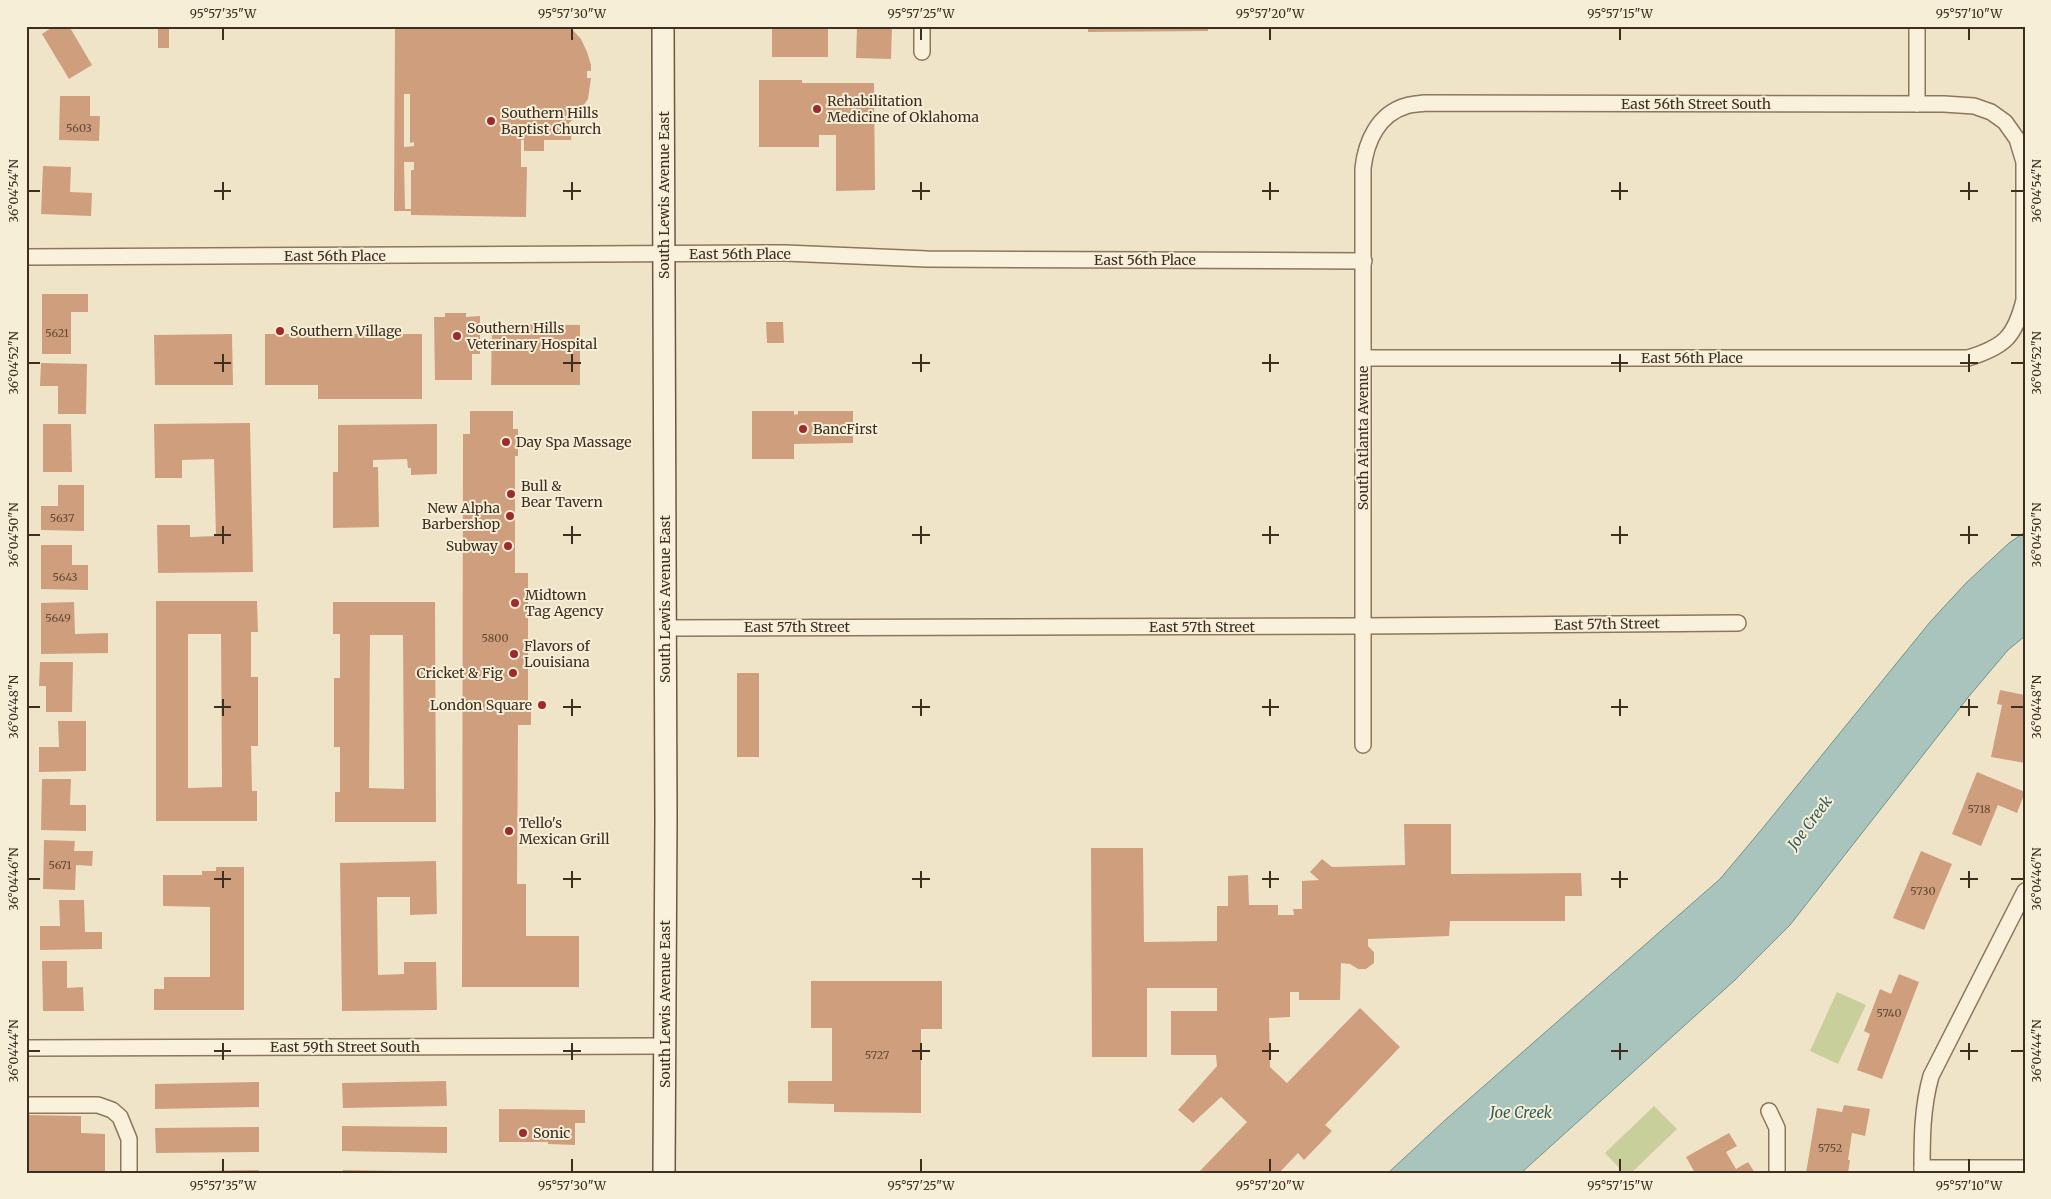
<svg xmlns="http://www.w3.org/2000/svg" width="2051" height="1199" font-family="Merriweather,serif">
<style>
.green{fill:#c9cf9b}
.water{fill:#a9c4bc;stroke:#6f938a}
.building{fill:#cf9f7d;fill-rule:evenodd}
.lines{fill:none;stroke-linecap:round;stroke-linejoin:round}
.minor-casing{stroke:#8d765c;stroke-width:18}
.secondary-casing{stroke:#6f573f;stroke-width:24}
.minor{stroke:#faf1dc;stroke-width:15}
.secondary{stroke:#faf1dc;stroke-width:21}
.ticks{fill:none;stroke:#3d2e20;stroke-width:2}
.poi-dot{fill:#9e2a2b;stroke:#f7eed8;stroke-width:2}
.labels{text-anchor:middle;stroke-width:4;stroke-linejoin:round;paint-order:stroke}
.number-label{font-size:11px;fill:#624a37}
.poi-label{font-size:14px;fill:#3d2e20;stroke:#f7eed8;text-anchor:start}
.street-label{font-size:14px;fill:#3d2e20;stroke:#f7eed8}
.water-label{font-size:15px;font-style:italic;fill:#2f5d5a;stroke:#f7eed8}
.neatline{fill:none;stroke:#3d2e20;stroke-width:2}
.ticks-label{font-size:12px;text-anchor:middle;fill:#3d2e20}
</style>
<rect width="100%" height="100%" fill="#f0e4c8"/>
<g class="green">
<polygon points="1837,992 1866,1005 1838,1064 1810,1051"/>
<polygon points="1654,1106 1677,1129 1631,1173 1624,1173 1605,1153"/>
</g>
<polygon class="water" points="2025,532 2025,636 2008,650 1970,695 1790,925 1735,980 1521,1173 1388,1173 1444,1121 1720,879 1762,829 1930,622 1966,583 2009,543"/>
<g class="building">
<polygon points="54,26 69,26 92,65 69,79 42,34"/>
<rect x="158" y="26" width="11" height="22"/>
<path d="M 395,26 L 569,26 L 581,39 L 587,52 L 591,65 L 591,71 L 587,71 L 587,78 L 591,78 L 588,99 L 575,118 L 569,123 L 569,128 L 572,128 L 571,140 L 544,140 L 544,151 L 524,151 L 524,140 L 521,140 L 521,167 L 527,167 L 526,217 L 411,215 L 411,211 L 394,211 ZM 404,94 L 410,94 L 410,143 L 414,142 L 414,146 L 404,147 ZM 404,162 L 414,162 L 414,170 L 411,170 L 411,209 L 405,209 Z"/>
<polygon points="778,26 828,26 828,57 772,57 772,28"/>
<polygon points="857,26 892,26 891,59 856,58"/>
<polygon points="1088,26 1208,26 1208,31 1088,32"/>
<polygon points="759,80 802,80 802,83 874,83 875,190 836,191 836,135 819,135 819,147 759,147"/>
<polygon points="60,96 90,96 90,116 100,116 99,141 59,140"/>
<polygon points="43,166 71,167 70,192 92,193 91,216 41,214"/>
<polygon points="42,294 88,294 88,312 71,312 71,354 42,354"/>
<polygon points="445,313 466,313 466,317 480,316 480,354 472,354 472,380 435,380 434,317 445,317"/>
<polygon points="766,322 783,322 784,343 767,343"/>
<polygon points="492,324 580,325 580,385 491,385"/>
<polygon points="232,334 233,385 155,385 154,335"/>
<polygon points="265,334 422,334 422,399 318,399 318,385 265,385"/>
<polygon points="41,363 87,364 86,414 58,414 58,386 40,386"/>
<polygon points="470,411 513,411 513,429 518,429 518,456 515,456 515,573 528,573 528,703 531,703 531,725 518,725 517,884 526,884 526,936 579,936 579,987 462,987 463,434 470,434"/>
<polygon points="752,411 794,411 794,415 798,414 798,411 853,411 853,443 794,444 794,459 752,459"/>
<polygon points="250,423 253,572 158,573 157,525 190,525 190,537 216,536 214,459 182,460 182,478 155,478 154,424"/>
<polygon points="43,424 71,424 72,472 43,472"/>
<polygon points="437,424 437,474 411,475 411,468 408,468 407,459 373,460 373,467 378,467 379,527 333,528 333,472 338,472 338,425"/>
<polygon points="58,485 84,485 84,531 41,530 41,506 58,506"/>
<polygon points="41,545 72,545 72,565 88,565 88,590 41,589"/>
<path d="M 156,601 L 257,601 L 258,632 L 251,632 L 251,677 L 258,677 L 258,746 L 251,746 L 252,791 L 257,791 L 257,821 L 156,821 ZM 188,634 L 221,634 L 222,787 L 188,788 Z"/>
<polygon points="74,602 75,634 108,633 108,653 41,654 41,603"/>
<path d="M 333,602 L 435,602 L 436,822 L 335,822 L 335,792 L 340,792 L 340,747 L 334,747 L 334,678 L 340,678 L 340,634 L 333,634 ZM 370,635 L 403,635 L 404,789 L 369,788 Z"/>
<polygon points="40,662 73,662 72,712 46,712 46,686 39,686"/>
<rect x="737" y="673" width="22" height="84"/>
<polygon points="2000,690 2025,695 2025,763 1991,757 2002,705 1997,704"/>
<polygon points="58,721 86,721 86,771 39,772 39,747 59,747"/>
<polygon points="1977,772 2025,792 2017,813 1998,805 1981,846 1952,834"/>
<polygon points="42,779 71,779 70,805 86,805 86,831 41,830"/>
<polygon points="1404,824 1451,824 1451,874 1581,873 1582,896 1565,896 1565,921 1450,921 1449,936 1368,939 1368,946 1374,952 1374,963 1366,969 1358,969 1350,964 1341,963 1340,1000 1299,1000 1299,992 1290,992 1290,1017 1269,1018 1270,1067 1287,1083 1360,1008 1400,1047 1325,1125 1332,1131 1304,1160 1298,1153 1279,1173 1198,1173 1247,1122 1221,1097 1193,1123 1178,1110 1217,1066 1216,1055 1171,1055 1171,1011 1217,1011 1217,988 1147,988 1147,1057 1092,1057 1091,848 1143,848 1144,942 1217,941 1217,906 1228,906 1228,876 1248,875 1249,905 1278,905 1278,915 1294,915 1293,909 1302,909 1302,881 1319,880 1310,872 1322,859 1332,867 1405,865"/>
<polygon points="44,840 75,841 74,851 93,851 92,866 76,865 75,890 43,889"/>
<polygon points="1921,851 1952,864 1924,930 1893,918"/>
<polygon points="436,861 437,914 410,915 410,897 377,897 378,975 404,974 404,962 436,962 437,1010 342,1011 340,863"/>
<polygon points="216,867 244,867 244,1010 154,1010 154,989 164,989 164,977 210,977 210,907 163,906 163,875 202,875 202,871 216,871"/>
<polygon points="59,900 84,900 85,932 102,932 102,949 40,950 40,926 60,926"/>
<polygon points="42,961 67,961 67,988 83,987 84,1011 43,1011"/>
<polygon points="1899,974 1919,982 1882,1079 1857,1070 1870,1034 1864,1031 1880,989 1891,994"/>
<polygon points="811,981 942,981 942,1029 921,1029 921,1113 834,1112 834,1104 788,1103 788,1081 832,1081 832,1028 811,1028"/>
<polygon points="446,1081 447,1106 343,1108 342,1083"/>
<polygon points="259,1082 259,1107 155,1109 155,1084"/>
<polygon points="1844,1105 1870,1109 1865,1136 1852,1133 1848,1160 1850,1160 1848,1173 1806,1173 1817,1108 1842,1112"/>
<polygon points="499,1109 585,1110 585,1123 575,1123 575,1145 548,1144 548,1142 499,1142"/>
<polygon points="29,1115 81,1116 81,1133 105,1134 105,1173 26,1173 26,1142 29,1142"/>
<polygon points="342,1126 447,1127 447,1153 342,1151"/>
<polygon points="259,1127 259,1152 156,1153 155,1128"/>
<polygon points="1729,1133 1737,1146 1726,1152 1736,1169 1748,1162 1755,1173 1695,1173 1686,1157"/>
<polygon points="259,1170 259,1173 190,1173 190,1171"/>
<polygon points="343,1170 401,1171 401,1173 343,1173"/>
</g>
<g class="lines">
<g class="minor-casing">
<g id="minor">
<polyline points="1917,26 1917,104"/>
<polyline points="922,52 922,26"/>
<polyline points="26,257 785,253 927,259 1364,261"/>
<path d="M 1363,358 L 1968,358 C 2004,347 2015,337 2024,300 L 2024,162 L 2017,139 L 2005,122 L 1991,112 L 1974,106 L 1944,104 L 1425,103 C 1419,104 1412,104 1406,106 C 1378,114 1366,142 1363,168 L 1363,745"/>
<polyline points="665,628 1363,626 1738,623"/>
<polyline points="26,1048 664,1046"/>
<polyline points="26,1105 98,1105 112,1110 120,1117 129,1139 129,1173"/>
<polyline points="1769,1111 1777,1128 1777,1173"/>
<polyline points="1922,1168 2025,1168"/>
<path d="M 1922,1173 C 1922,1139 1922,1108 1931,1076 L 2025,891"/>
</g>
</g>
<g class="secondary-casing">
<polyline id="secondary" points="663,26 666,818 664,1173"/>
</g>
<use href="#minor" class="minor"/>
<use href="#secondary" class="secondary"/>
</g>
<path class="ticks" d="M 223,28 L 223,40M 572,28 L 572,40M 921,28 L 921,40M 1270,28 L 1270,40M 1620,28 L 1620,40M 1969,28 L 1969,40M 223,182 L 223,200M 572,182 L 572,200M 921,182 L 921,200M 1270,182 L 1270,200M 1620,182 L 1620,200M 1969,182 L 1969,200M 28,191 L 40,191M 214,191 L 231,191M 563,191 L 581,191M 912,191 L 930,191M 1262,191 L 1279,191M 1611,191 L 1628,191M 1960,191 L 1978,191M 2011,191 L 2024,191M 223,354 L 223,372M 572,354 L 572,372M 921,354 L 921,372M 1270,354 L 1270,372M 1620,354 L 1620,372M 1969,354 L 1969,372M 28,363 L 40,363M 214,363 L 231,363M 563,363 L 581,363M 912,363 L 930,363M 1262,363 L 1279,363M 1611,363 L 1628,363M 1960,363 L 1978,363M 2011,363 L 2024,363M 223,526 L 223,544M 572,526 L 572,544M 921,526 L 921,544M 1270,526 L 1270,544M 1620,526 L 1620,544M 1969,526 L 1969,544M 28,535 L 40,535M 214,535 L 231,535M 563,535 L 581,535M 912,535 L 930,535M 1262,535 L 1279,535M 1611,535 L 1628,535M 1960,535 L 1978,535M 2011,535 L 2024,535M 223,699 L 223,716M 572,699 L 572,716M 921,699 L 921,716M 1270,699 L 1270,716M 1620,699 L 1620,716M 1969,699 L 1969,716M 28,707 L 40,707M 214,707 L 231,707M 563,707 L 581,707M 912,707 L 930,707M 1262,707 L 1279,707M 1611,707 L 1628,707M 1960,707 L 1978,707M 2011,707 L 2024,707M 223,871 L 223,888M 572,871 L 572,888M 921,871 L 921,888M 1270,871 L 1270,888M 1620,871 L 1620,888M 1969,871 L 1969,888M 28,879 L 40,879M 214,879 L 231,879M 563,879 L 581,879M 912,879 L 930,879M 1262,879 L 1279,879M 1611,879 L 1628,879M 1960,879 L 1978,879M 2011,879 L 2024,879M 223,1043 L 223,1060M 572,1043 L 572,1060M 921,1043 L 921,1060M 1270,1043 L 1270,1060M 1620,1043 L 1620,1060M 1969,1043 L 1969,1060M 28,1051 L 40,1051M 214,1051 L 231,1051M 563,1051 L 581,1051M 912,1051 L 930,1051M 1262,1051 L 1279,1051M 1611,1051 L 1628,1051M 1960,1051 L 1978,1051M 2011,1051 L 2024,1051M 223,1159 L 223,1172M 572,1159 L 572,1172M 921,1159 L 921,1172M 1270,1159 L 1270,1172M 1620,1159 L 1620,1172M 1969,1159 L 1969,1172"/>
<g class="poi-dot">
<circle cx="817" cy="109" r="5"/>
<circle cx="491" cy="121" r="5"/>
<circle cx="280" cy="331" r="5"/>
<circle cx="457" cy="336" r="5"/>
<circle cx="803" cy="429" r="5"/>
<circle cx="506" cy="442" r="5"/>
<circle cx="511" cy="494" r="5"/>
<circle cx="510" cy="516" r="5"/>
<circle cx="508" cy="546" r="5"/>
<circle cx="515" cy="603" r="5"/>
<circle cx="514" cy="654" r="5"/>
<circle cx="513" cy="673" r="5"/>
<circle cx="542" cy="705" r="5"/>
<circle cx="509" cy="831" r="5"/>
<circle cx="523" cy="1133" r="5"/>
</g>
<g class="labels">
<g class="number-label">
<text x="79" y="132">5603</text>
<text x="57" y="337">5621</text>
<text x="62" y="522">5637</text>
<text x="65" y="581">5643</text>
<text x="58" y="622">5649</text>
<text x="495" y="642">5800</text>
<text x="1979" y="813">5718</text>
<text x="60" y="869">5671</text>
<text x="1923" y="895">5730</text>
<text x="1889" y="1017">5740</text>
<text x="877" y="1059">5727</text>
<text x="1830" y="1152">5752</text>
</g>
<g class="poi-label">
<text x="827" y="106">Rehabilitation<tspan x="827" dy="16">Medicine of Oklahoma</tspan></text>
<text x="501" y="118">Southern Hills<tspan x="501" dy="16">Baptist Church</tspan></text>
<text x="467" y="333">Southern Hills<tspan x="467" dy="16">Veterinary Hospital</tspan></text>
<text x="290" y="336">Southern Village</text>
<text x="813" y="434">BancFirst</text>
<text x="516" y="447">Day Spa Massage</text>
<text x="521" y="491">Bull &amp;<tspan x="521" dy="16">Bear Tavern</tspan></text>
<text x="500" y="513" text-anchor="end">New Alpha<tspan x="500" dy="16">Barbershop</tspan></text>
<text x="498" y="551" text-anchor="end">Subway</text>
<text x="525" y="600">Midtown<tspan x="525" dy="16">Tag Agency</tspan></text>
<text x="524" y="651">Flavors of<tspan x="524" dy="16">Louisiana</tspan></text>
<text x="503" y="678" text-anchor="end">Cricket &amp; Fig</text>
<text x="532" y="710" text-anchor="end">London Square</text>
<text x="519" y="828">Tello's<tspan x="519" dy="16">Mexican Grill</tspan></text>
<text x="533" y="1138">Sonic</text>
</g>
<g class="street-label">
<text x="1696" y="109">East 56th Street South</text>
<text transform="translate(664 195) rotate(-90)" y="5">South Lewis Avenue East</text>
<text x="740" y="259">East 56th Place</text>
<text x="335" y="261">East 56th Place</text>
<text x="1145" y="265">East 56th Place</text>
<text x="1692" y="363">East 56th Place</text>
<text transform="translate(1363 438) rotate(-90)" y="5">South Atlanta Avenue</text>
<text transform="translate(665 599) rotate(-90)" y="5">South Lewis Avenue East</text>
<text transform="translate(1607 624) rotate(-1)" y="5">East 57th Street</text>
<text x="797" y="632">East 57th Street</text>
<text x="1202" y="632">East 57th Street</text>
<text transform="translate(665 1004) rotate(-90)" y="5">South Lewis Avenue East</text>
<text x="345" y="1052">East 59th Street South</text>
</g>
<g class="water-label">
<text transform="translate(1810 823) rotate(-53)" y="5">Joe Creek</text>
<text x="1521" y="1118">Joe Creek</text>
</g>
</g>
<rect width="2051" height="1199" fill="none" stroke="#f7eed8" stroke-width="55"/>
<rect x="28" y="28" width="1996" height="1144" class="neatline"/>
<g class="ticks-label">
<text x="223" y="18">95°57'35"W</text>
<text x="572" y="18">95°57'30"W</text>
<text x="921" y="18">95°57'25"W</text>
<text x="1270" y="18">95°57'20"W</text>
<text x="1620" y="18">95°57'15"W</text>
<text x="1969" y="18">95°57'10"W</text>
<text transform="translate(14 191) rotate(-90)" y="4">36°04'54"N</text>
<text transform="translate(2037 191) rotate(-90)" y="4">36°04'54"N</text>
<text transform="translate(14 363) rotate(-90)" y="4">36°04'52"N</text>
<text transform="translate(2037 363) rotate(-90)" y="4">36°04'52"N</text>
<text transform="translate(14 535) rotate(-90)" y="4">36°04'50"N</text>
<text transform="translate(2037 535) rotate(-90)" y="4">36°04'50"N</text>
<text transform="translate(14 707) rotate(-90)" y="4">36°04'48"N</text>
<text transform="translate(2037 707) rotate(-90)" y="4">36°04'48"N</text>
<text transform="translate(14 879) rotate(-90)" y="4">36°04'46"N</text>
<text transform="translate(2037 879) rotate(-90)" y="4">36°04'46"N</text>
<text transform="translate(14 1051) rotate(-90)" y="4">36°04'44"N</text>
<text transform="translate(2037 1051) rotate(-90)" y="4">36°04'44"N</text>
<text x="223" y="1190">95°57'35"W</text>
<text x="572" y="1190">95°57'30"W</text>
<text x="921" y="1190">95°57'25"W</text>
<text x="1270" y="1190">95°57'20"W</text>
<text x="1620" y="1190">95°57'15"W</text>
<text x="1969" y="1190">95°57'10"W</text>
</g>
</svg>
